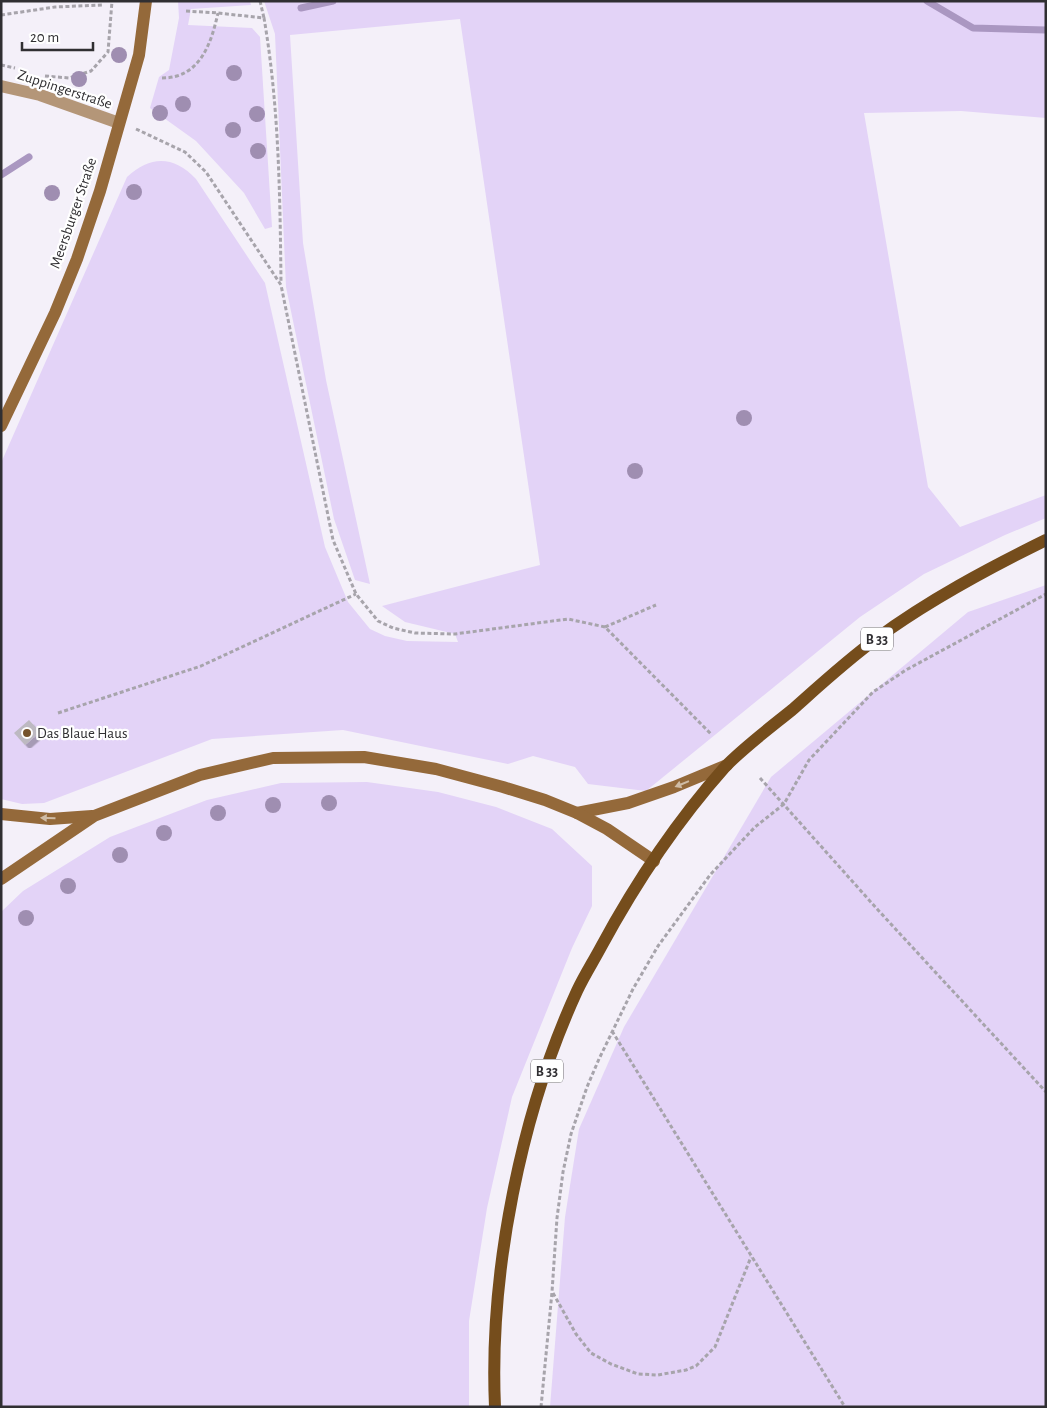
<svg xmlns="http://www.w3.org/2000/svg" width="1047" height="1408" font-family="'Alegreya Sans',sans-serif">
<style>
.green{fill:#e3d3f7}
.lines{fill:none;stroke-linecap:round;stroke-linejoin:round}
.stream{stroke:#aa97c1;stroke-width:7}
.building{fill:#bdb9c1;filter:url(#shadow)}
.path{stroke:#a7a4ab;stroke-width:3;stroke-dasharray:4 2.5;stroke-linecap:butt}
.street{stroke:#b49678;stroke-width:12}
.secondary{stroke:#94693a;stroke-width:12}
.primary{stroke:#754d1c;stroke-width:12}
.tree{fill:#9f8eb1}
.oneway{fill:#cfbca6}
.poi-dot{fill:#76532c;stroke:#fff;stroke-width:2}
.labels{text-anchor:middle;stroke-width:4.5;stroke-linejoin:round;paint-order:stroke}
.shield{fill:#fff;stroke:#6e6d70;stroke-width:1}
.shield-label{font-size:14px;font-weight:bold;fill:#302f32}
.street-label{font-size:15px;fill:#302f32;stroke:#fff}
.poi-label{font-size:15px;fill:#302f32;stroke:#fff;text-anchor:start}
</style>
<defs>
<filter id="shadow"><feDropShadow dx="4.5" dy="4.5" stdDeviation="0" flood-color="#0004"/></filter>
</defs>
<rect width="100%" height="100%" fill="#f4f0f9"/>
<g class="green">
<polygon points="178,1 250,1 251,5 191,9 188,25 252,28 260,37 272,227 265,229 244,193 196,141 150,108 159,77 169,70 179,18"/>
<path d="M 264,1 L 1046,1 L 1046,118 L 961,111 L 864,113 L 928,487 L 960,527 L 1046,495 L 1046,518 L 1005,535 L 924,574 L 860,617 L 646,791 L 588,784 L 575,767 L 533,756 L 508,764 L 343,730 L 212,739 L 44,803 L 22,804 L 1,799 L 1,463 L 127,177 C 151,155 174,156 196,179 L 265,283 L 325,547 L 348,602 L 370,629 L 385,636 L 407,641 L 458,642 L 455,634 L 405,622 L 382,606 L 540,565 L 460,19 L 290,35 L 303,243 L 326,380 L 370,584 L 355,580 L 334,519 L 286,287 L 275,34 Z"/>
<polygon points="1046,585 1046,1407 550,1407 565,1217 579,1129 624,1027 771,777 968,612"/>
<polygon points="367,782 438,792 496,807 552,829 592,866 592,906 572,948 512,1097 487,1208 469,1321 469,1407 1,1407 1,912 23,891 110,837 207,800 281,783"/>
</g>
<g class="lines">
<g class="stream">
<polyline points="927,1 973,28 1046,30"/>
<polyline points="301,8 333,1"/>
<polyline points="1,175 29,157"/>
</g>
</g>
<polygon class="building" points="29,720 40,732 25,745 14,733"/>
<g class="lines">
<g class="path">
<polyline points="260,1 264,18"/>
<path d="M 186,11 L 218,13 L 264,18 C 279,106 280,194 281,283"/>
<polyline points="1,15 55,7 102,5"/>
<polyline points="1,65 15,68"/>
<polyline points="45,76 69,78 91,71 108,52 112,1"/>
<path d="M 162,78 C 200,78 211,44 218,13"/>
<polyline points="136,129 185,152 206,172 281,285 333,540 356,594 378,621 393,628 415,633 455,634 568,619 605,627 711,734"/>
<polyline points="605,627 656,605"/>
<polyline points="58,713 201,666 356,594"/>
<polyline points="760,778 878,910 1046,1092"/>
<polyline points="612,1031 845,1407"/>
<polyline points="553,1293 576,1334 591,1353 611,1364 638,1374 658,1375 686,1370 696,1366 715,1347 751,1257"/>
<polyline points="541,1407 552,1292 557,1218 563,1172 571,1134 587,1087 599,1059 633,989 658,946 710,875 755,827 784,804 809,760 873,692 906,670 1046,594"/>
</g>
<polyline class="street" points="1,86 40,95 119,123"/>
<g class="secondary">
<polyline points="1,426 55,313 77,259 100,191 139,55 146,1"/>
<polyline points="577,813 628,803 674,787 727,765"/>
<polyline points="1,814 50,819 92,816"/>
<polyline points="1,879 94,816 200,775 273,758 364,757 436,769 503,787 545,800 577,813 607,829 654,861"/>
</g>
<path class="primary" d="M 495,1407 C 489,1272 521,1113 577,991 C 584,976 593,962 601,947 C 635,884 677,821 725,767 C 743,748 771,727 792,710 C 819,686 846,661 876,639 C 929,600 987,569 1046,540"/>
</g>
<g class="tree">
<circle cx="119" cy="55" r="8"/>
<circle cx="234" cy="73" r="8"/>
<circle cx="79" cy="79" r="8"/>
<circle cx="183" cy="104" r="8"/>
<circle cx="160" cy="113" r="8"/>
<circle cx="257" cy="114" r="8"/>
<circle cx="233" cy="130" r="8"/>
<circle cx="258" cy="151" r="8"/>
<circle cx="134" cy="192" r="8"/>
<circle cx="52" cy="193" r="8"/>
<circle cx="744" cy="418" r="8"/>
<circle cx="635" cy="471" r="8"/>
<circle cx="329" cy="803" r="8"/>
<circle cx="273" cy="805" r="8"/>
<circle cx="218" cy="813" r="8"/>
<circle cx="164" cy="833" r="8"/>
<circle cx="120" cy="855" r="8"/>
<circle cx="68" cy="886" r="8"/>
<circle cx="26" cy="918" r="8"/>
</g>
<defs><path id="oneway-solid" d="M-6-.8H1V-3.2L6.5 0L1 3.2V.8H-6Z" transform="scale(1.25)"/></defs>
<g class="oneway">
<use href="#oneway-solid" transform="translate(682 784) rotate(158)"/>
<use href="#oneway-solid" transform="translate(48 818) rotate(-178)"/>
</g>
<circle class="poi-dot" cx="27" cy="733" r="5"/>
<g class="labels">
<g class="shield">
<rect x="861" y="627.5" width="32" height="23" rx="4"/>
<rect x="531" y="1059.5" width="32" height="23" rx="4"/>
</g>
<g class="shield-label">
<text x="877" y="644">B 33</text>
<text x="547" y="1076">B 33</text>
</g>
<g class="street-label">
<text transform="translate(65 89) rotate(18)" y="5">Zuppingerstraße</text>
<text transform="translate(73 213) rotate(-71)" y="5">Meersburger Straße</text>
</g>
<g class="poi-label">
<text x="37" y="738">Das Blaue Haus</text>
</g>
</g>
<rect width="1047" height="1408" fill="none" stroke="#302f32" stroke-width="5"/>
<path d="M22 42v8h71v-8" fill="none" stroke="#302f32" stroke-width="2.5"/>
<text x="30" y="42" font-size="15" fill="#302f32" stroke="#ffffff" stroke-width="4" paint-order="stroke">20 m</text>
</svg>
